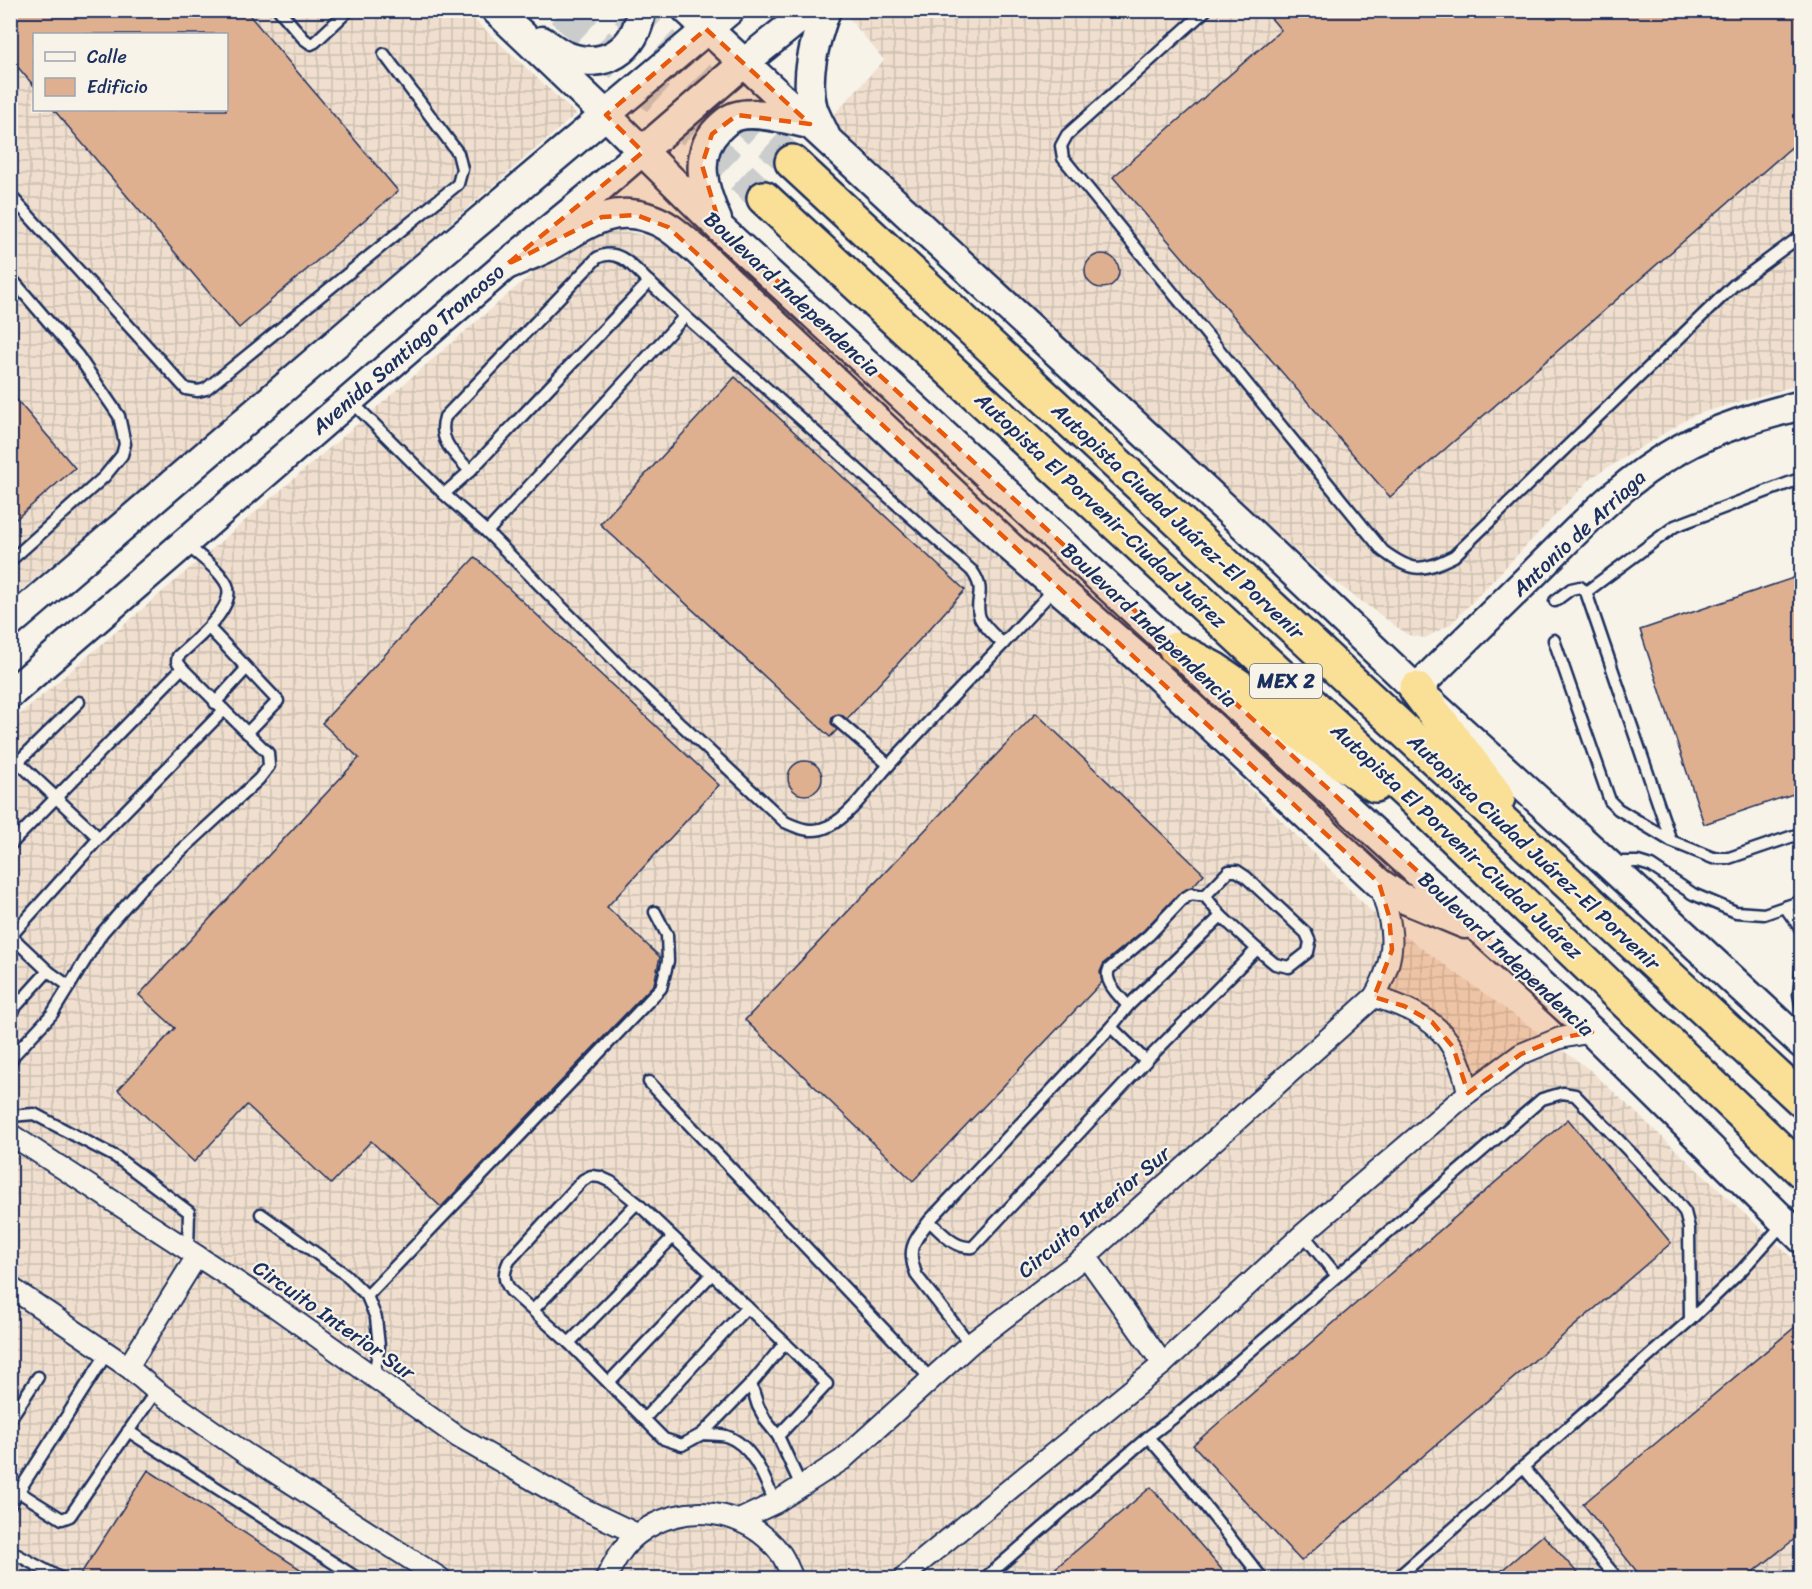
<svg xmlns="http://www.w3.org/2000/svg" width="1812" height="1589" font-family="Sriracha,sans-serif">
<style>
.industrial{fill:url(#industrial-grid);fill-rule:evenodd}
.building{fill:#dfb090;stroke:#1b2f5e;stroke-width:1.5}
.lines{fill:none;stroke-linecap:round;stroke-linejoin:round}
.highway-tunnel{stroke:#cbcccc;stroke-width:33;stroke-dasharray:33 16;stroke-linecap:butt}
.lane-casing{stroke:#1b2f5e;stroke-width:15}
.street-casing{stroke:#1b2f5e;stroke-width:24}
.secondary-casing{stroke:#1b2f5e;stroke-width:33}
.highway-casing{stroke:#1b2f5e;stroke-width:38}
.lane{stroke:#f7f3e8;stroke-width:10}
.street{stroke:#f7f3e8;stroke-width:20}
.secondary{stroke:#f7f3e8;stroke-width:28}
.highway{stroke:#fadf96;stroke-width:33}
.marked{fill:#e8590c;fill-opacity:0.2;stroke:#e8590c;stroke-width:4.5;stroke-dasharray:12 8;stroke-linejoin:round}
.labels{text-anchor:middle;stroke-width:4.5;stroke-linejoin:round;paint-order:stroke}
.shield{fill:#f7f3e8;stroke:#5d6a87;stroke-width:1.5}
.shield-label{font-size:20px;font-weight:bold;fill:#1b2f5e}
.street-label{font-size:21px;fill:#1b2f5e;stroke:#f7f3e8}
</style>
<defs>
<pattern id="industrial-grid" width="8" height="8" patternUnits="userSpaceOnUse" patternTransform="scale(1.5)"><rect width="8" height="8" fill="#f0dfce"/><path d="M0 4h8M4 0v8" fill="none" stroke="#cdc0b3"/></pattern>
</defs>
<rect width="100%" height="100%" fill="#f7f3e8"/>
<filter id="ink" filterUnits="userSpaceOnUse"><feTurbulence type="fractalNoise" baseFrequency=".0167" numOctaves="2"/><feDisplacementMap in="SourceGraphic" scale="12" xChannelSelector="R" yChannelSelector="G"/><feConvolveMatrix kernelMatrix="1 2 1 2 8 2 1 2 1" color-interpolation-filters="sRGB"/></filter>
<g filter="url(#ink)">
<g class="industrial">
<path d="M 11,11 L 465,11 L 576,114 L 191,447 L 11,599 ZM 34,34 L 226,34 L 226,110 L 34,110 Z"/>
<polygon points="856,11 1801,11 1801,384 1694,415 1591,478 1451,624 1425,638 1408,635 1310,564 827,122 884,60 848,17"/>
<polygon points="609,228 657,238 1166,704 1373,913 1590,1070 1801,1266 1801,1578 11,1578 10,723 563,247"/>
</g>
<g class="building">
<polygon points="10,10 245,10 398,191 239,328 54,110 226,110 226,34 34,34 34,86 10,58"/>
<polygon points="1264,10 1802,10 1802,138 1390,497 1113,177 1281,30"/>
<circle cx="1102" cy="271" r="17"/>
<polygon points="735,377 965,590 847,719 840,714 833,716 831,723 837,730 830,737 600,524"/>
<polygon points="10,392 75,468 10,524"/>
<polygon points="475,557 719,785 607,907 660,957 654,984 441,1207 371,1141 331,1184 247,1105 194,1162 118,1090 175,1028 139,995 359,758 322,723"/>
<polygon points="1802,575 1802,791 1704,824 1640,630"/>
<polygon points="1036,713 1204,874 1192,887 1178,894 1144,930 1104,963 1100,972 1102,982 913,1181 745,1020"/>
<circle cx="805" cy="778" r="17"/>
<polygon points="1568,1119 1671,1243 1301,1561 1193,1445"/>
<polygon points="1802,1321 1802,1533 1746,1578 1642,1578 1583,1504"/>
<polygon points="148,1470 314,1578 78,1578"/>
<polygon points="1151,1487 1229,1578 1044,1578"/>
<polygon points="1543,1535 1582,1578 1493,1578"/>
</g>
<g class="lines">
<g class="highway-tunnel">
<polyline points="562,10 764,198"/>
<polyline points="626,10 792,162"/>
</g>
<g class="lane-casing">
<g id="lane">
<polyline points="279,10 304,39 311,44 315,42 349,10"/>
<path d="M 1206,10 L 1067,135 L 1061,146 L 1063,158 L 1383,551 C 1413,573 1422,572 1454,556 L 1734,285 L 1802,235"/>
<polyline points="10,195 186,389 198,391 206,389 458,184 462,169 458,153 384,54"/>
<polyline points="10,277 78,356 119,416 125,444 122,455 104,477 10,561"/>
<path d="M 685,316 L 972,571 C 988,593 973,600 980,618 C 985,628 995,636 1003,644 L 1055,588"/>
<path d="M 350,400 L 444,494 L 487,532 L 637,683 L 785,822 C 800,829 813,834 829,826 C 852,815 872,783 890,764 C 927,723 965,684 1003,644"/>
<polyline points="470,471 649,282 685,316 487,532"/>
<path d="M 444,494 L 470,471 C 455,454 437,441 445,417 L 597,258 C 618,246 634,268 649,282"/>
<polyline points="1586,592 1675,526 1802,478"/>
<polyline points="209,628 278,701 247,733"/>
<polyline points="1554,640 1610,801 1618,809 1671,841 1586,592 1580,587 1571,589 1555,601"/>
<path d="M 182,668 L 177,661 L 178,656 C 193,643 237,607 227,585 C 219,569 199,556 187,545"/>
<polyline points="215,703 246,669"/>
<polyline points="838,721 889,765"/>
<polyline points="1671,841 1713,858 1729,858 1802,833"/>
<polyline points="10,845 182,668 224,710 99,838 18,762 79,702"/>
<polyline points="1613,862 1638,862 1651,866 1693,894 1736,912 1764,914 1802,901"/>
<polyline points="1785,907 1802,931"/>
<polyline points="1221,916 1257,949"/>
<polyline points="11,936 48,971 69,986"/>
<polyline points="10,937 99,838"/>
<polyline points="1802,964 1799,994 1802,1009"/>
<path d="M 1128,1006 C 1119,995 1103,982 1109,969 L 1149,935 L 1183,899 L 1191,894 L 1205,896"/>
<polyline points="10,1013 48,971"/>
<polyline points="1111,1027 1146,1061"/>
<polyline points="10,1063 14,1055 52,1014 102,933 143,886 259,779 269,766 268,753 224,710"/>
<polyline points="649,1082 931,1379"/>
<polyline points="11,1116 34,1114 116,1157 189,1212 188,1250"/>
<path d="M 591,1176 L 600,1177 L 611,1182 L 637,1203 L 785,1343 L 751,1384 L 702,1434 L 682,1445 L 664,1439 L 569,1343 L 511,1291 C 503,1280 503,1274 509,1261 L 583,1180 Z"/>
<polyline points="261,1214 345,1274 367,1296 376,1318 379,1346 374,1376"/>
<path d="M 929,1221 C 942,1232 954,1249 973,1247 L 1146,1061 L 1257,949 L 1275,964 L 1289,967 L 1308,952 L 1310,942 L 1306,933 L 1246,877 L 1237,871 L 1229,871 L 1205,896 L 1221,916 L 1128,1006 L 1111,1027 L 929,1221 C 913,1242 906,1250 917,1276 L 970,1344"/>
<polyline points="1303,1234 1337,1276"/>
<polyline points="367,1296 661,988 668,961 667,935 655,912"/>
<polyline points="533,1310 637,1203"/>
<polyline points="569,1343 672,1238"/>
<polyline points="609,1382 712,1274"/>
<polyline points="751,1384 758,1406 766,1421 778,1436 801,1486"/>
<polyline points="10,1419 38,1377"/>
<polyline points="644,1419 747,1307"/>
<polyline points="128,1431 357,1578"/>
<path d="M 702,1434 C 710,1435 719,1434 726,1436 C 753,1445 765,1479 775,1503"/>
<polyline points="778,1436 827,1384 785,1343"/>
<polyline points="1523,1467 1617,1578"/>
<polyline points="19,1492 62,1519 70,1516 156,1391"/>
<polyline points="10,1505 107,1353"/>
<polyline points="10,1551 60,1578"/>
<polyline points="985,1578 1148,1437"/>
<polyline points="1262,1578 1180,1474 1148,1437 1173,1418 1542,1099 1563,1093 1575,1095 1672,1196 1685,1212 1689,1228 1690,1320"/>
<polyline points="1397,1578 1690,1320 1741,1271 1783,1224"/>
</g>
</g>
<g class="street-casing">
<g id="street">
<path d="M 1374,997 C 1430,1013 1457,1034 1468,1093"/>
<polyline points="10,1134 274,1306 458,1437 584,1509 637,1534"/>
<polyline points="1086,1256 1163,1364"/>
<polyline points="10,1287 128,1367 156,1391 246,1454 440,1578"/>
<polyline points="128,1367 197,1256"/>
<path d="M 739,1520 L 775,1503 L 842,1460 L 970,1344 L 1086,1256 L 1374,997 C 1399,953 1394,930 1379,883"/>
<path d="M 606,1578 C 614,1562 623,1545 638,1534 C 683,1500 747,1508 781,1554 C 786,1561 789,1571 793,1578"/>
<polyline points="904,1578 918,1564 1163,1364 1303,1234 1468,1093 1521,1054 1560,1038 1592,1032"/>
</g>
</g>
<g class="secondary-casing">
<g id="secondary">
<polyline points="496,10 606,115 721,229 1176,649 1218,689 1592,1032 1802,1239"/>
<polyline points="687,10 1237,519 1416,689 1606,862 1802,1044"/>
<path d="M 542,41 C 550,46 558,53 566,56 C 604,71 637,50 641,10"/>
<path d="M 825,135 C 821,126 816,118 813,109 C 804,77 815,40 826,10"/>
<path d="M 717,220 C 704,191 692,155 718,129 C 723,124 729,118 737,116 C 756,110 790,120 810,124"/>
<path d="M 506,265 C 518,260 532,255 544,249 C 580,230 608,202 652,219 C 670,225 684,240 698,251 L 1008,545 L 1143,662 L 1379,883 L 1400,897 L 1465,924"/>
<polyline points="10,623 425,267 730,10"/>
<path d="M 1416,689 C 1459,646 1503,604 1546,561 C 1587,520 1627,478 1678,450 C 1716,428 1759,416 1802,405"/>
<polyline points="10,694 506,265 589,197 744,63 810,10"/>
</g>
</g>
<g class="highway-casing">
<g id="highway">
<polyline points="792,162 1802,1100"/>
<polyline points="764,198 1429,813 1802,1171"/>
<polyline points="1176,649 1214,669 1252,695 1313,743 1375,785"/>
<polyline points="1416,689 1498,798"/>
</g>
</g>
<use href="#lane" class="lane"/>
<use href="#street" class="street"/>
<use href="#secondary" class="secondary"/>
<use href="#highway" class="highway"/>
</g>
</g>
<path class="marked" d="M 706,29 L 810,124 L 737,115 L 712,134 L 702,165 L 721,229 L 1592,1032 L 1560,1038 L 1521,1054 L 1468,1093 L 1453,1047 L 1432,1022 L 1404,1006 L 1374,997 L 1392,950 L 1389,916 L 1379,883 L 668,227 L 636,215 L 602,217 L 506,265 L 643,152 L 606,115 Z"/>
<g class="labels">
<rect class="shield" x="1250" y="664" width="72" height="34" rx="4.5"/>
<g class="shield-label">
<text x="1286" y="688">MEX 2</text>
</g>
<g class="street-label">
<text transform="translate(792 294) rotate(43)" y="7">Boulevard Independencia</text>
<text transform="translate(408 349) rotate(-41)" y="7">Avenida Santiago Troncoso</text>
<text transform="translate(1101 510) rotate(43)" y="7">Autopista El Porvenir-Ciudad Juárez</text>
<text transform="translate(1178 521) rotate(43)" y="7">Autopista Ciudad Juárez-El Porvenir</text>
<text transform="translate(1579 533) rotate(-43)" y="7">Antonio de Arriaga</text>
<text transform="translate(1149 625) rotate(43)" y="7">Boulevard Independencia</text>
<text transform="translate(1457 841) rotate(43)" y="7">Autopista El Porvenir-Ciudad Juárez</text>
<text transform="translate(1534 852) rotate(43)" y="7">Autopista Ciudad Juárez-El Porvenir</text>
<text transform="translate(1506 954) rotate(43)" y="7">Boulevard Independencia</text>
<text transform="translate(1094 1212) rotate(-40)" y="7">Circuito Interior Sur</text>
<text transform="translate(334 1320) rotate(35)" y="7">Circuito Interior Sur</text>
</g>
</g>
<rect width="1812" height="1589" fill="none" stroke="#f7f3e8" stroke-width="36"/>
<rect x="18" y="18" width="1776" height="1553" fill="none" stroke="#1b2f5e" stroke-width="2" filter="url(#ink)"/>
<rect x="33" y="33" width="195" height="78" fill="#f7f3e8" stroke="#9fa5b1" stroke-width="1.5"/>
<rect x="45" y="52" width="30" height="9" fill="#f7f3e8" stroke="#9fa5b1" stroke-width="1.5"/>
<text x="87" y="63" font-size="18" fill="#1b2f5e">Calle</text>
<rect x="45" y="78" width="30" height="18" fill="#dfb090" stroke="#9fa5b1" stroke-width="1.5"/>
<text x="87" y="93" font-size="18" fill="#1b2f5e">Edificio</text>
</svg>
